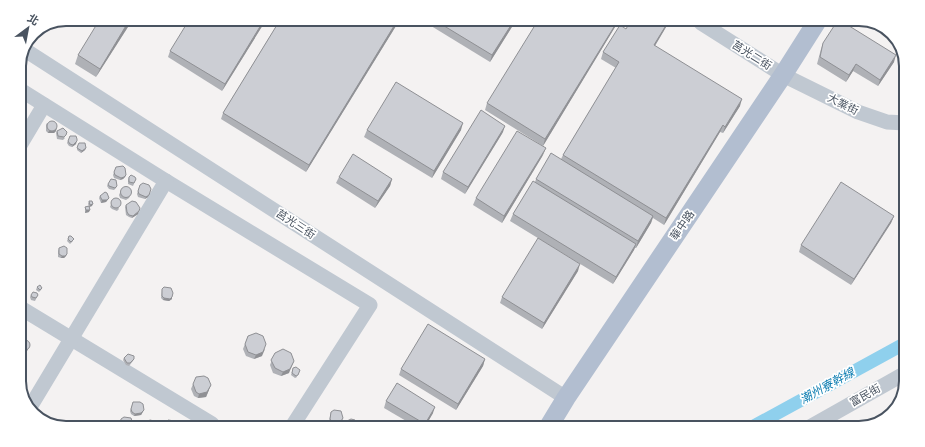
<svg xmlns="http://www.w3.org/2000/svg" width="925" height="447" font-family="'Fira Sans','Noto Sans TC',sans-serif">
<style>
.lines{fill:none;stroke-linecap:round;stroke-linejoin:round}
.canal{stroke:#8fd0ed;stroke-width:13}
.minor{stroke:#c0c8d1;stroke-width:15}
.major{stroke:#b2bed0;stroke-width:19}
.wall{fill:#afb1b6}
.shaded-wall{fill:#8f9094}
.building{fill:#ccced4;stroke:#8f9094}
.labels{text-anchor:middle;stroke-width:3.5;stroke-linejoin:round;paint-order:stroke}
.street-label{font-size:11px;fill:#495360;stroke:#fff}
.water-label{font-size:12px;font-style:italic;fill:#0c7db1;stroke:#fff}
.rim{fill:none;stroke:#495360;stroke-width:2}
</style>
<rect width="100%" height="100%" fill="#f4f2f2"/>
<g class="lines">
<polyline class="canal" points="752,427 902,345"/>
<g class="minor">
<polyline points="701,23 783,75 858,112 887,122 905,123"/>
<polyline points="25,50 566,398"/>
<polyline points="19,89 166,181 370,305 293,425"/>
<polyline points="19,147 44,105"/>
<polyline points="19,307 212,424"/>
<polyline points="29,409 166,181"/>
<polyline points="808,428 902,375"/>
</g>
<polyline class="major" points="549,426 566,398 783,75 816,23"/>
</g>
<g class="wall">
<polygon points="133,19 96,77 75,64 78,55"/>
<polygon points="266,20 222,91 168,57 170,51"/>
<polygon points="280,20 399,21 306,172 221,119 223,113"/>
<polygon points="423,21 515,22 490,62"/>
<polygon points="618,22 543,146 485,110 487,103"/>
<polygon points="630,22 669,22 655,46 740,106 723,133 720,132 664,225 653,218 651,223 636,248 635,248 634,250 613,284 510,221 513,214 535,182 536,179 561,159 563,155 616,68 601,59 603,52 626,29"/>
<polygon points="823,43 894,62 878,86 853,71 846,82 817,64 821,49"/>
<polygon points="47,123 56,131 54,133 48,133 46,131 46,125"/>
<polygon points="367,130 461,130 432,178 364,137"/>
<polygon points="57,131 65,138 63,140 57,139 56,133"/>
<polygon points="503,132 465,194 441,179 443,172"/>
<polygon points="70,136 76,144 72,147 69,146 67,143"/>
<polygon points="78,145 86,148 85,150 81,153 77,150"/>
<polygon points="543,155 502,223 473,205 476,198"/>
<polygon points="116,167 126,175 125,177 123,179 120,180 114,178 113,175"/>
<polygon points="129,177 136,179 133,186 128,184 128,179"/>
<polygon points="339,177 392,179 390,186 375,208 336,183"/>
<polygon points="108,184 117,186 116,188 114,190 109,189 107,186"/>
<polygon points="140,185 148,197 145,199 138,197 137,194"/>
<polygon points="122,188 131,194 129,198 126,200 120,198 119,195"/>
<polygon points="100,196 109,198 106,202 101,203 99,198"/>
<polygon points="113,199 119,209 117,211 112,209 110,207"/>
<polygon points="89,201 92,206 89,207 89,212 85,213 85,207 89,206 88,204"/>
<polygon points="126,205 138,214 132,218 129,217 126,215 125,207"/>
<polygon points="894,216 891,223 851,285 799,252 801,245"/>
<polygon points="69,236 73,241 70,244 67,241"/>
<polygon points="59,248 67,254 66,256 64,258 61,258 58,257 58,251"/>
<polygon points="578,271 542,329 500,303 502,297"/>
<polygon points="37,287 42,288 41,290 39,292 36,290"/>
<polygon points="162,289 172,299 169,301 163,300 161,298"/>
<polygon points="31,295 38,295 35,301 31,300 30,297"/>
<polygon points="248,336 262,356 254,359 246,356 243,349"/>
<polygon points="19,345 29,347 27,351 21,352 19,350"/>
<polygon points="275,353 289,373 281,376 273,373 270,365"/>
<polygon points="124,358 134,359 133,361 129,366 126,365 123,360"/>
<polygon points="485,359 483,366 456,410 399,375 401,369"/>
<polygon points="293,368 297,377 295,378 291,375"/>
<polygon points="193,384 209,390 206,397 198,398 194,396 191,389"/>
<polygon points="386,401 433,413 426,425 413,425 384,408"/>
<polygon points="133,402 144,410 141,415 134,416 131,414 130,411"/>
<polygon points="331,412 343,418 341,424 336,425 333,425 331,424 329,421"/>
</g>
<g class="shaded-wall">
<polygon points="130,19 133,19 96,77 100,69"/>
<polygon points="264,20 266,20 222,91 225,84"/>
<polygon points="397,21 399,21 306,172 309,165"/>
<polygon points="513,22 515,22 490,62 492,55"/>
<polygon points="617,22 618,22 543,146 545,139"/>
<polygon points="668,22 669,22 651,52 654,45"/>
<polygon points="896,55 894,62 878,86 880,80"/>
<polygon points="856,64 853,71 846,82 849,75"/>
<polygon points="742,99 740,106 723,133 725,127"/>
<polygon points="463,123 461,130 432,178 434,171"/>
<polygon points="723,125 720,132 664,225 666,218"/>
<polygon points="505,126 503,132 465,194 468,187"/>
<polygon points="57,128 56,131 54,133 48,133 49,131"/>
<polygon points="77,141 76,144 72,147 73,145"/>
<polygon points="86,148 85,150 81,153 82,151"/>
<polygon points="546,148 543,155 502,223 504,216"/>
<polygon points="126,175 125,177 123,179 120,180 121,178"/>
<polygon points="392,179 390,186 375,208 378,201"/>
<polygon points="149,195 148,197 145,199 146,197"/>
<polygon points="109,198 106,202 101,203 102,200"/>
<polygon points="93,204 92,206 89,207 90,205"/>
<polygon points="86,210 90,210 89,212 85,213"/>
<polygon points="139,211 138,214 132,218 133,216"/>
<polygon points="653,216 651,223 636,248 638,241"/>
<polygon points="894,216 891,223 851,285 854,279"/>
<polygon points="636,244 634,250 613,284 616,277"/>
<polygon points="67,254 66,256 64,258 61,258 62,256"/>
<polygon points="580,264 578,271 542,329 544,323"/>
<polygon points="172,297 172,299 169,301 163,300 164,298"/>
<polygon points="29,347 27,351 21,352 22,349"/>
<polygon points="265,349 262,356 254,359 256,355"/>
<polygon points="485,359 483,366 456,410 458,404"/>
<polygon points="294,361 289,373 281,376 283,372"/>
<polygon points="211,385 206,397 198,398 199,394"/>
<polygon points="435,407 433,413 426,425 424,425"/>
<polygon points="144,410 141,415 134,416 135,414"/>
<polygon points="341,421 341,424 334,425 335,423"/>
</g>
<g class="building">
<polygon points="100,19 130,19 100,69 78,55"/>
<polygon points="189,20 264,20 225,84 170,51"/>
<polygon points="280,20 397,21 309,165 223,113"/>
<polygon points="436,21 513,22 492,55"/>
<polygon points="537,22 617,22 545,139 487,103"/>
<polygon points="630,22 668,22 654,45 742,99 725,127 723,125 666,218 563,155 619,62 603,52 620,25 626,29"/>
<polygon points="836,23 846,24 896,55 880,80 856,64 849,75 820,57 823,43"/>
<polygon points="396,82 463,123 434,171 367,130"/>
<polygon points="481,110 505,126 468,187 443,172"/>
<circle cx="52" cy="126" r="5"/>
<polygon points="63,128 67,132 66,135 64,137 58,136 57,131"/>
<polygon points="517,131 546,148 504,216 476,198"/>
<polygon points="70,136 76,136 77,139 77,141 73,145 70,144 68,141"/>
<polygon points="79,143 85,143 86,148 82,151 77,148 78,145"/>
<polygon points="551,153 653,216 638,241 536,179"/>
<polygon points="353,154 392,179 378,201 339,177"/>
<polygon points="123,166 125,168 126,175 124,177 121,178 115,175 114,172 116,167"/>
<polygon points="131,175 135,177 136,179 134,183 129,182 129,177"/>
<polygon points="111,179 116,180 117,186 115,188 109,186 108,184"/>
<polygon points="533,181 636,244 616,277 513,214"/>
<polygon points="841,182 894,216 854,279 801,245"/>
<polygon points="143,183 149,185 151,189 149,195 146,197 139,194 138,191 140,185"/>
<circle cx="126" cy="192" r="5.5"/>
<polygon points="105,192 107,193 109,198 107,200 102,200 100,196"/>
<circle cx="116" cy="203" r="5"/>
<polygon points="89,201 92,201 93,204 90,205"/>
<polygon points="132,201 136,202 140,208 139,211 133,216 129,215 127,212 126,205"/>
<polygon points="89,206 90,210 86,210 85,207"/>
<polygon points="69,236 71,236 74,239 71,242 68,239"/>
<polygon points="538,238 580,264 544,323 502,297"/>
<polygon points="64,246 67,248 67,254 65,256 62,256 59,254 59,248"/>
<polygon points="40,285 42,288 40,290 37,287"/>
<polygon points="164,287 171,288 173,293 172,297 170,299 164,298 162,296 162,289"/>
<polygon points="33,292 37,293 38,295 36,298 32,297 31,295"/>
<polygon points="428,324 485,359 458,404 401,369"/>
<polygon points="256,333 263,336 266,344 263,352 256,355 248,352 245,344 248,336"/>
<circle cx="25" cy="345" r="5"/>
<polygon points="283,349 291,353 294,361 290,369 283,372 275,368 271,360 275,353"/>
<polygon points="128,354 134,356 134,359 130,363 127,363 124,358"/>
<polygon points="296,367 300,370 298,375 296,376 292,373 293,368"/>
<polygon points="204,376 208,378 211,385 207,392 199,394 196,392 193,384 196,377"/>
<polygon points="397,383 435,407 425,424 386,401"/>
<polygon points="133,402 140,402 143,404 144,410 141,413 135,414 132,412 131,409"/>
<polygon points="334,410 341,411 343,418 341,421 335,423 332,422 330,419 331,412"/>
<polygon points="124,417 131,418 133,424 120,424 121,419"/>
<polygon points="351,419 355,420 357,425 345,425 345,422"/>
<polygon points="150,420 154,421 156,424 143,424"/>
<polygon points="168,420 175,421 176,424 165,424"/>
</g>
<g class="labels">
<g class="street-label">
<text transform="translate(752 55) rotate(32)" y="4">莒光二街</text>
<text transform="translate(843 104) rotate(26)" y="4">大業街</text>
<text transform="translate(296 224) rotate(33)" y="4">莒光三街</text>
<text transform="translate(682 225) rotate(-56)" y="4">華中路</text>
<text transform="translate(865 395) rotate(-29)" y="4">富民街</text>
</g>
<g class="water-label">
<text transform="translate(827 386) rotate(-29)" y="4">潮州寮幹線</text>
</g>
</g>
<path d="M0 0H925V447H0ZM66 26H859A40 40 0 0 1 899 66V381A40 40 0 0 1 859 421H66A40 40 0 0 1 26 381V66A40 40 0 0 1 66 26Z" fill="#fff" fill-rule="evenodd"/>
<path class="rim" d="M66 26H859A40 40 0 0 1 899 66V381A40 40 0 0 1 859 421H66A40 40 0 0 1 26 381V66A40 40 0 0 1 66 26Z"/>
<g transform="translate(28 28) rotate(32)" stroke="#ffffff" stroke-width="3" paint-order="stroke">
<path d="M0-3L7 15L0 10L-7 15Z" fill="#495360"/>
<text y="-6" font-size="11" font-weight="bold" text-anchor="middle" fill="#495360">北</text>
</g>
</svg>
